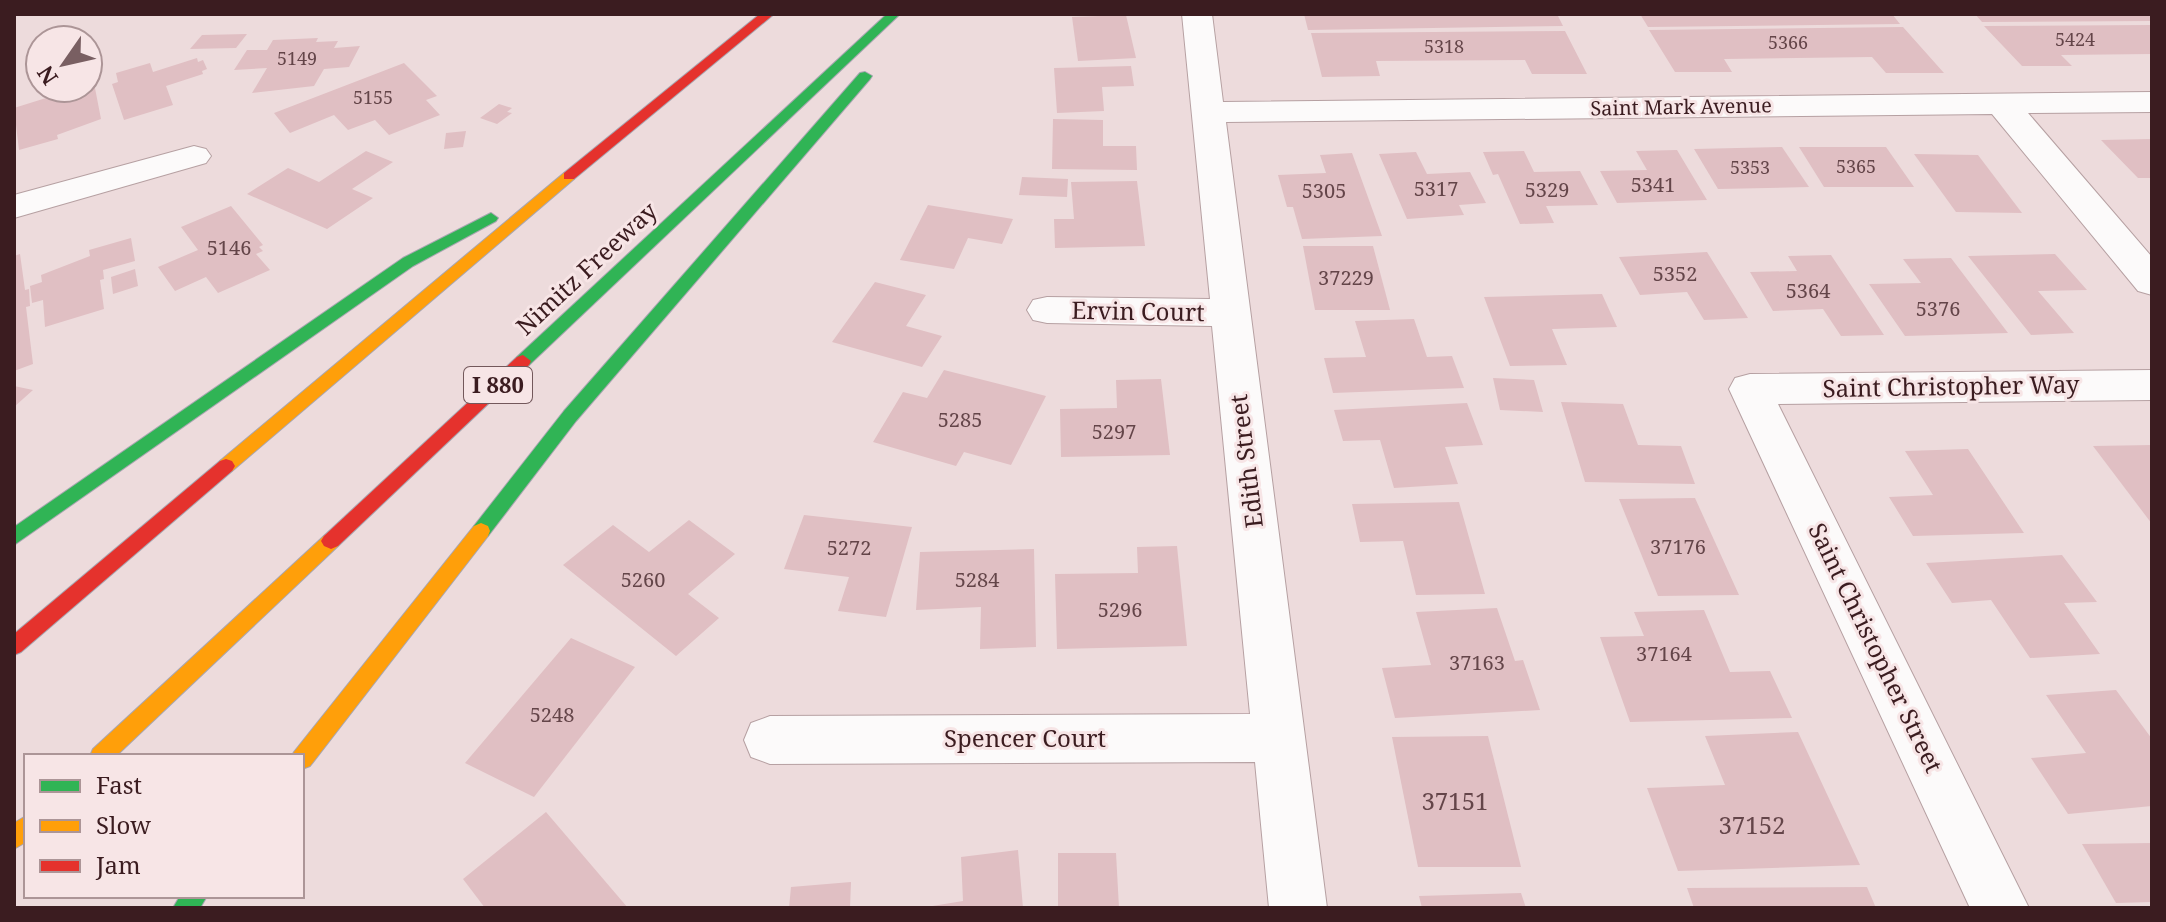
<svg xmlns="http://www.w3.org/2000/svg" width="2166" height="922" font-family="'Noto Serif',serif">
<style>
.building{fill:#e0bfc3}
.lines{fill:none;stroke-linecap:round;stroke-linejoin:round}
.street-casing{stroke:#b6a0a2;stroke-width:2}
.fast-casing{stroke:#a8a6b1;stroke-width:2}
.slow-casing{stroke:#a8a6b1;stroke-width:2}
.jam-casing{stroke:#a8a6b1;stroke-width:2}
.street{fill:#fcfafa;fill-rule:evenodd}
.fast{fill:#30b455;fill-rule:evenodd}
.slow{fill:#ff9f0a;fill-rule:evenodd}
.jam{fill:#e5322d;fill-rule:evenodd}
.labels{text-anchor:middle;stroke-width:6;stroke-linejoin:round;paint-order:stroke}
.far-number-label{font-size:18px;fill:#644549}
.far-street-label{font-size:20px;fill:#3b1c20;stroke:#f7e5e6}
.number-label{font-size:20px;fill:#644549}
.shield{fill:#f7e5e6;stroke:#73585b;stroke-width:2}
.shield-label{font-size:22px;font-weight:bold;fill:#3b1c20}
.street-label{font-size:24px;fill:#3b1c20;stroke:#f7e5e6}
.near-number-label{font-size:24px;fill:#644549}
</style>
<rect width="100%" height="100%" fill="#eddbdc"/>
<g class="building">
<polygon points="1304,14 1557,14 1563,26 1308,30"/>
<polygon points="1640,14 1892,14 1900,24 1648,27"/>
<polygon points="1975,14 2152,14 2152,21 1982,22"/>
<polygon points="1126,15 1136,58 1078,61 1072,17"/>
<polygon points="2152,25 2152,54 2061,55 2072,66 2022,66 1984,26"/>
<polygon points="1903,27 1944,73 1886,73 1872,57 1724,59 1732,72 1675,72 1649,30"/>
<polygon points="1565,31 1587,74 1532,74 1525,60 1376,61 1380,76 1322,77 1311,33"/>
<polygon points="247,34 236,48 190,49 202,35"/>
<polygon points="318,38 316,42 338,41 334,48 360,46 349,67 324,69 314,86 252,93 267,68 234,70 247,50 267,50 273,40"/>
<polygon points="197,58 198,62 203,60 207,69 202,71 203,74 166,86 173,105 124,120 112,84 118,82 116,73 150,63 153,72"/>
<polygon points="404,63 437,96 426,100 440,115 389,135 375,120 348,130 334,115 290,133 274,113"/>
<polygon points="1131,66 1134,86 1102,87 1104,111 1057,113 1054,68"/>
<polygon points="94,83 101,119 57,135 58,139 19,150 14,108"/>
<polygon points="499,104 512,108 507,112 512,113 497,124 480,118"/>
<polygon points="1053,119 1103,120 1103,146 1136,146 1137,170 1052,169"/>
<polygon points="466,131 463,147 444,149 446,133"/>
<polygon points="2152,139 2152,178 2138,178 2101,140"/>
<polygon points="1782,147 1809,187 1718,189 1694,149"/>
<polygon points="1799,147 1886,147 1914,187 1824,187"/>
<polygon points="1677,150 1707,200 1617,203 1600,171 1647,170 1636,151"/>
<polygon points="366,151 393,162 352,189 373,198 327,229 247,194 288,168 319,182"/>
<polygon points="1524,151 1534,172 1580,171 1598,205 1546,206 1554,223 1520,224 1498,174 1493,175 1483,152"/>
<polygon points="1416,152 1427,174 1470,172 1486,203 1459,205 1464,215 1407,219 1379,154"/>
<polygon points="1352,153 1382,236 1302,239 1293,207 1287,207 1278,175 1326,173 1320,155"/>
<polygon points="1914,154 1978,155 2022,213 1956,212"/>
<polygon points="1022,177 1068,179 1067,197 1019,195"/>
<polygon points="1137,181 1145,246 1055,248 1054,219 1074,219 1071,182"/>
<polygon points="928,205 1013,219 1002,244 968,238 954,269 900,260"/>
<polygon points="231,206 263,245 259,247 263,251 256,254 270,270 218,293 206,277 175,291 158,267 198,250 181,227"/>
<polygon points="131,238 135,261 103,270 104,279 100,280 104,309 45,327 43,300 32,303 30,286 42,282 41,275 90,256 89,250"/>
<polygon points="1303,246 1373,246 1390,310 1315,310"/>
<polygon points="1707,252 1748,318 1704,320 1687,292 1640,295 1619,257"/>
<polygon points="20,254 25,290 29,289 30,306 26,307 33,364 14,371 14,256"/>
<polygon points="2055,254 2087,290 2038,291 2074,333 2031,335 1968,256"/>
<polygon points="1831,255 1884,335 1841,336 1823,309 1773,311 1750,272 1797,271 1788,256"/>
<polygon points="1951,258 2008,333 1905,336 1869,284 1921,283 1903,259"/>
<polygon points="135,269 138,286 113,294 111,277"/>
<polygon points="875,282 926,295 906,326 942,336 922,367 832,342"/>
<polygon points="1602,294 1617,327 1552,329 1567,365 1510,366 1484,297"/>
<polygon points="1414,319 1427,357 1452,356 1464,388 1333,393 1324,358 1366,357 1355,321"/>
<polygon points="944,370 1046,396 1011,465 964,452 956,466 873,442 903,392 927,398"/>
<polygon points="1493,378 1534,380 1543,412 1500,410"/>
<polygon points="1161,379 1170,455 1061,457 1060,409 1117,408 1116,380"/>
<polygon points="14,386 33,390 14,407"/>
<polygon points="1561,402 1623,404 1638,445 1681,446 1695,484 1585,482"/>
<polygon points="1467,403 1483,445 1445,447 1458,484 1394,488 1380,440 1343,441 1334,410"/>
<polygon points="2152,445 2152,524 2093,446"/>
<polygon points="1968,449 2024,533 1913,536 1889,497 1933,495 1905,451"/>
<polygon points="1695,498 1739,595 1658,596 1619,499"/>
<polygon points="1459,502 1485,594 1416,595 1403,541 1360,542 1352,504"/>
<polygon points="804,515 912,527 886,617 838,611 849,577 784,569"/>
<polygon points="689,520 735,554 688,594 719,618 676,656 563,565 613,525 649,552"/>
<polygon points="1177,546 1187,646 1057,649 1055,574 1138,573 1137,547"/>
<polygon points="1034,549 1036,647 980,649 981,607 916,610 920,552"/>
<polygon points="2062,555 2097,602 2064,603 2100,654 2030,658 1991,600 1952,603 1926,563"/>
<polygon points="1497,608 1515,661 1523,660 1540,710 1395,718 1382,668 1431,665 1416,612"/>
<polygon points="1704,610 1730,672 1770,671 1792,718 1630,722 1600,637 1644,636 1634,612"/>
<polygon points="571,638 635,667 534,797 465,763"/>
<polygon points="2116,690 2152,739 2152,806 2068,814 2031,758 2086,753 2046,695"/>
<polygon points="1798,732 1860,865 1678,871 1647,788 1725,785 1705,736"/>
<polygon points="1488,736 1521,867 1418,867 1392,737"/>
<polygon points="546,812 628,908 485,908 463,879"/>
<polygon points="2152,843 2152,902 2116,903 2082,844"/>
<polygon points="1018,850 1023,908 920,908 963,901 961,857"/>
<polygon points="1058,853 1116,853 1119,908 1058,908"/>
<polygon points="851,882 850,908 789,908 791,887"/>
<polygon points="1867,887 1876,908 1694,908 1687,888"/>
<polygon points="1521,893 1526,908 1422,908 1419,896"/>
</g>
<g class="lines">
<g class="street-casing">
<g id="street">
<polygon points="1182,14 1212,14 1223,102 2152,92 2152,112 2028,113 2152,257 2152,295 2138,291 1992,114 1226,122 1327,908 1269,908 1255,762 770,764 751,757 744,740 751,723 770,716 1250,714 1212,326 1047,323 1033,320 1027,310 1033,300 1047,297 1210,299"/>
<polygon points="194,146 206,149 211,156 206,163 14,218 14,195"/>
<polygon points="2152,370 2152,400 1778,404 2029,908 1970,908 1729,389 1735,378 1750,374"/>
</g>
</g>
<g class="fast-casing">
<g id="fast">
<polygon points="887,14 900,14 529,365 517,365 515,361 517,357"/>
<polygon points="865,72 872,76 870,79 576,421 488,536 474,536 472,531 474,526 564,411 860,73"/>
<polygon points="491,213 498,218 496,221 413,266 14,545 14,527 403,258"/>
<polygon points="180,896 207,896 200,908 173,908"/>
</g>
</g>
<g class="slow-casing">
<g id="slow">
<polygon points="569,172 574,173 574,179 232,471 220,471 217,466 220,461 564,173"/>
<polygon points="481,523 488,526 490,531 488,536 310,766 302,769 302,756 292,756 294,752 474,526"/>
<polygon points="331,533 338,536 341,541 338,546 116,756 90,756 93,749 324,536"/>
<polygon points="26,816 26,842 14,849 14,823"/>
</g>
</g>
<g class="jam-casing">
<g id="jam">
<polygon points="760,14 774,14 574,179 564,179 564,173"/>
<polygon points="523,355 531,361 529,365 338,546 331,549 324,546 321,541 324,536 517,357"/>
<polygon points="226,459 232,461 235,466 232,471 21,652 14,655 14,634 220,461"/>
</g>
</g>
<use href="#street" class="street"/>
<use href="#fast" class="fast"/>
<use href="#slow" class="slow"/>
<use href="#jam" class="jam"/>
</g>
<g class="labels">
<g class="far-number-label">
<text x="2075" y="46">5424</text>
<text x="1788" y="49">5366</text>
<text x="1444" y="53">5318</text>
<text x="297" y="65">5149</text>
<text x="373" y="104">5155</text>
<text x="1856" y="173">5365</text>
<text x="1750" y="174">5353</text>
</g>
<g class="far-street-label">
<text transform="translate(1681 107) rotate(-1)" y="7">Saint Mark Avenue</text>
</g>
<g class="number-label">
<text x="1653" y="192">5341</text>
<text x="1436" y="196">5317</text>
<text x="1547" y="197">5329</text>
<text x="1324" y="198">5305</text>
<text x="229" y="255">5146</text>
<text x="1675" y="281">5352</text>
<text x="1346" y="285">37229</text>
<text x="1808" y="298">5364</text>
<text x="1938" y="316">5376</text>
<text x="960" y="427">5285</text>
<text x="1114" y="439">5297</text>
<text x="1678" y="554">37176</text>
<text x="849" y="555">5272</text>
<text x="643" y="587">5260</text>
<text x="977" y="587">5284</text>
<text x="1120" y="617">5296</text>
<text x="1664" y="661">37164</text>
<text x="1477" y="670">37163</text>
<text x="552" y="722">5248</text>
</g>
<rect class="shield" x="464" y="367" width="68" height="36" rx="6"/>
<g class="shield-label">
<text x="498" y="393">I 880</text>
</g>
<g class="street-label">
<text transform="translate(587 269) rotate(-43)" y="8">Nimitz Freeway</text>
<text transform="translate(1138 312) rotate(1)" y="8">Ervin Court</text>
<text transform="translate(1951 387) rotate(-1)" y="8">Saint Christopher Way</text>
<text transform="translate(1247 461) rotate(-97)" y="8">Edith Street</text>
<text transform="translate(1875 648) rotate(64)" y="8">Saint Christopher Street</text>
<text x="1025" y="747">Spencer Court</text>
</g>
<g class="near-number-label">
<text x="1455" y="810">37151</text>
<text x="1752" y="834">37152</text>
</g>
</g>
<rect width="2166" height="922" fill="none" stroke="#3b1c20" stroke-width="32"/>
<rect x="24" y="754" width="280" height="144" fill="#f7e5e6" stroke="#ac9597" stroke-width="2"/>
<rect x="40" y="780" width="40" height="12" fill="#30b455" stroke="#ac9597" stroke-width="2"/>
<text x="96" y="794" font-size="24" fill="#3b1c20">Fast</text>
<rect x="40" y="820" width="40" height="12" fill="#ff9f0a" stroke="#ac9597" stroke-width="2"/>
<text x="96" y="834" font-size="24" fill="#3b1c20">Slow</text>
<rect x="40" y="860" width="40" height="12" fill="#e5322d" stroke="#ac9597" stroke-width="2"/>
<text x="96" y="874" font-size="24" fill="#3b1c20">Jam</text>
<g transform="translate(64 64) rotate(236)"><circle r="38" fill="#f7e5e6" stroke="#ac9597" stroke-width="2"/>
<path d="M0-6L14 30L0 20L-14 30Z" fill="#795f62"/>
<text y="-12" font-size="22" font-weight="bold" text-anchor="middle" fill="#3b1c20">N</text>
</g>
</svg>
